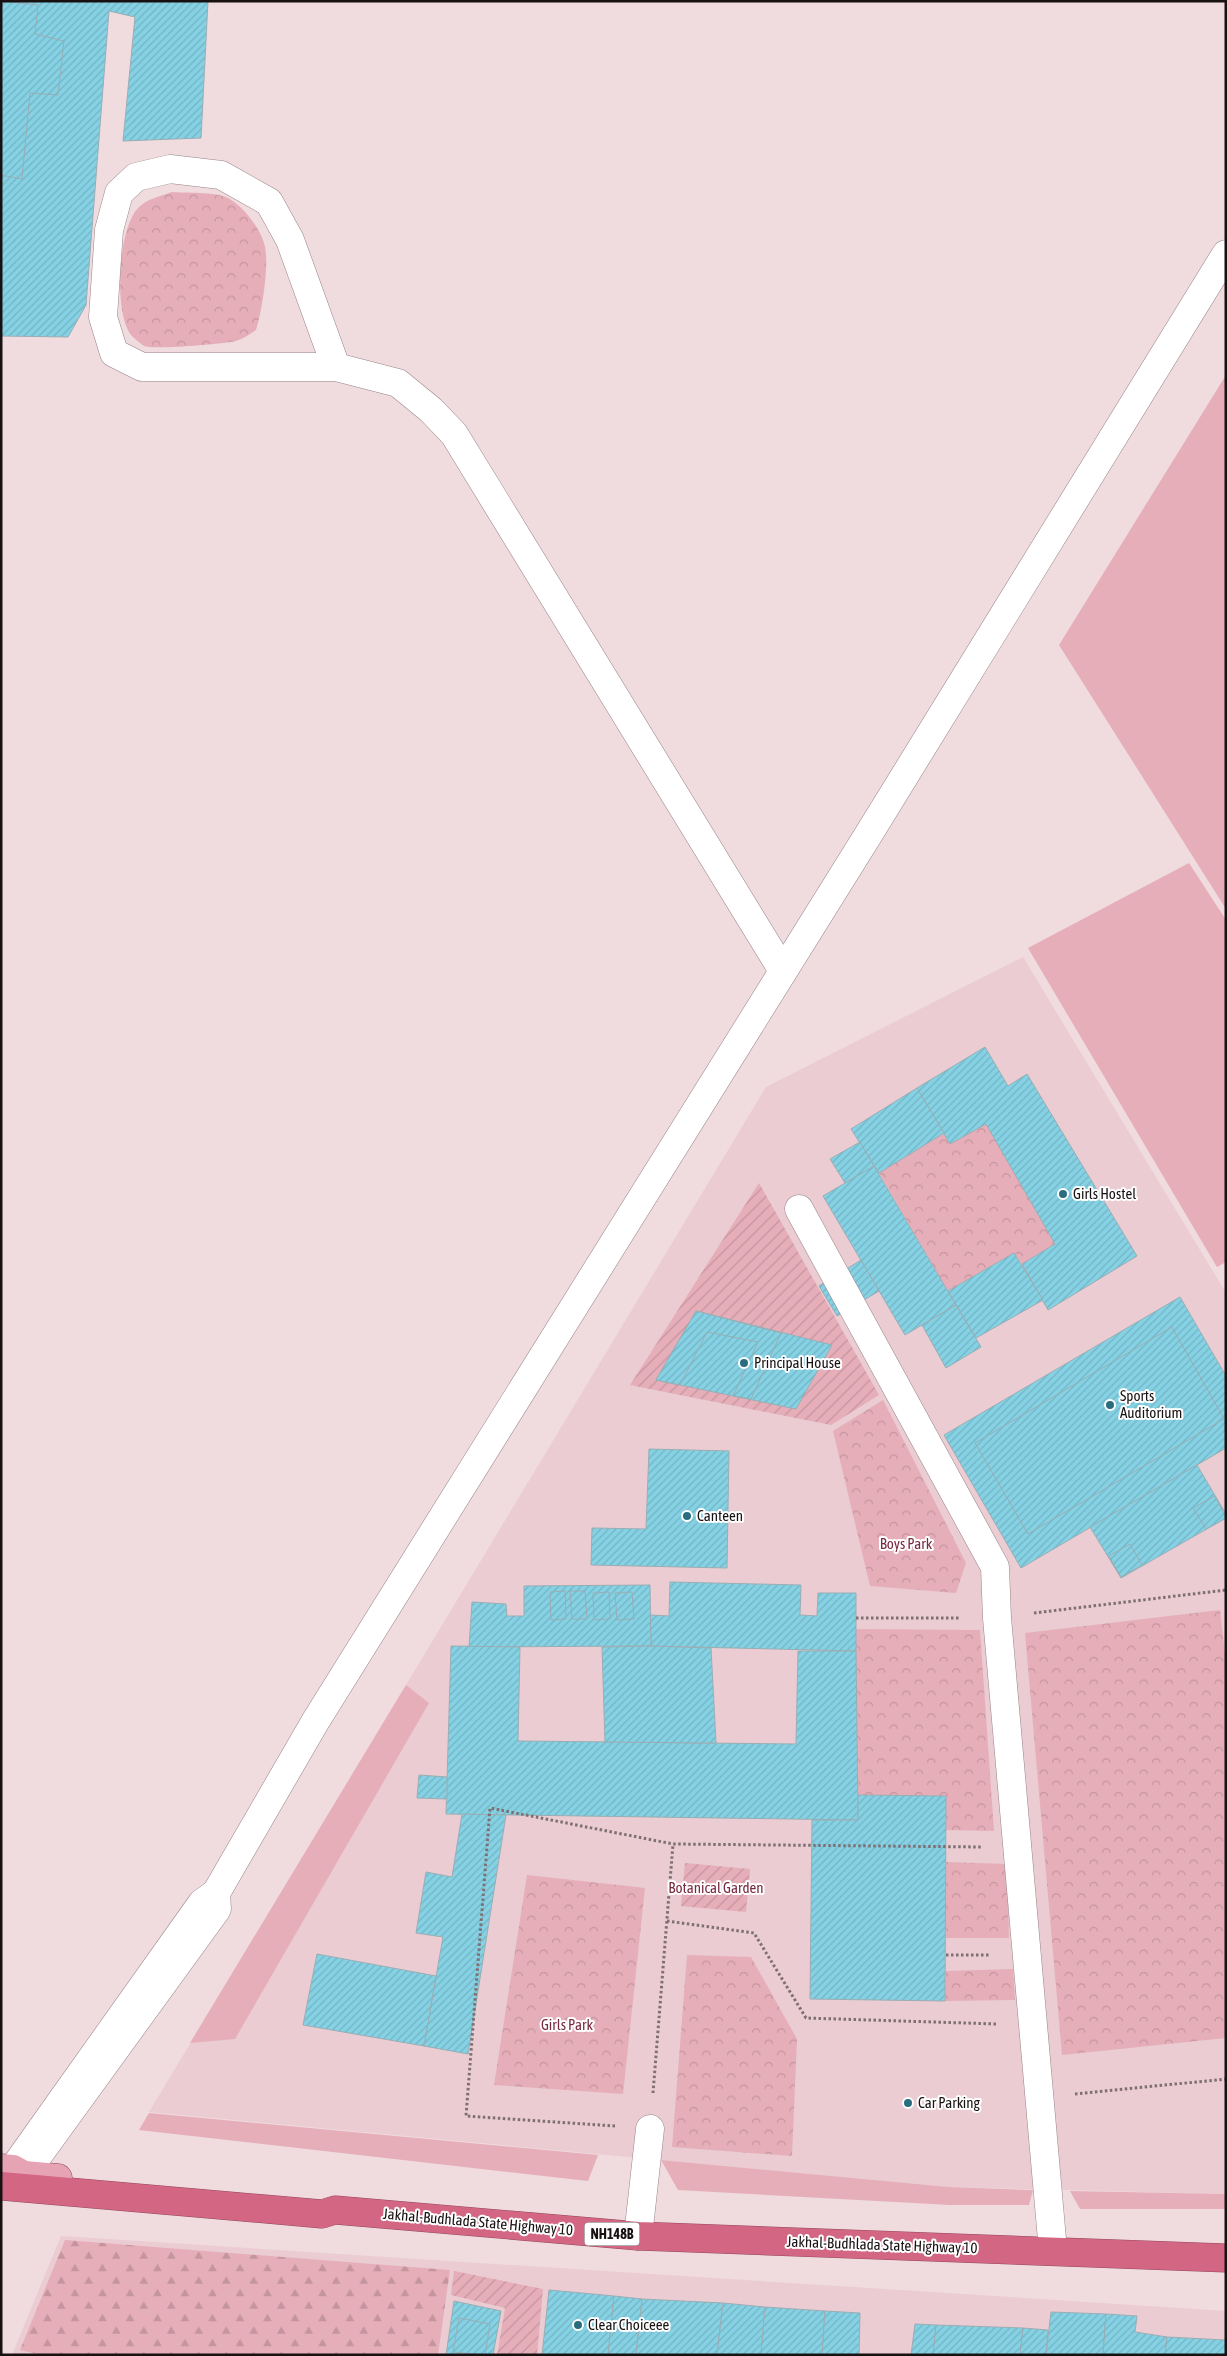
<svg xmlns="http://www.w3.org/2000/svg" width="1227" height="2356" font-family="'Asap Condensed',sans-serif">
<style>
.built{fill:#eaccd2}
.grass{fill:#e6aeb9}
.forest{fill:url(#forest-firs)}
.park{fill:url(#park-crowns)}
.garden{fill:url(#garden-furrows)}
.building{fill:url(#building-hatch);stroke:#99aeb4}
.lines{fill:none;stroke-linecap:round;stroke-linejoin:round}
.minor-casing{stroke:#988488;stroke-width:29}
.major-casing{stroke:#92485b;stroke-width:29}
.highway-casing{stroke:#92485b;stroke-width:29}
.path{stroke:#7e7072;stroke-width:3;stroke-dasharray:2.5 2.5;stroke-linecap:butt}
.minor{stroke:#fff;stroke-width:28}
.major{stroke:#e5a3b4;stroke-width:28}
.highway{stroke:#d36682;stroke-width:28}
.poi-dot{fill:#296e7e;stroke:#fff;stroke-width:2}
.labels{text-anchor:middle;stroke-width:4;stroke-linejoin:round;paint-order:stroke}
.shield{fill:#fff;stroke:#5d5859;stroke-width:1}
.shield-label{font-size:14px;font-weight:bold;fill:#181112}
.poi-label{font-size:15px;fill:#181112;stroke:#fff;text-anchor:start}
.park-label{font-size:15px;fill:#782b41;stroke:#fff}
.street-label{font-size:15px;fill:#181112;stroke:#fff}
</style>
<defs>
<pattern id="forest-firs" width="22" height="20" patternUnits="userSpaceOnUse" patternTransform="scale(1.25)"><rect width="22" height="20" fill="#e6aeb9"/><path d="M5 1l3.5 6h-7zM16 11l3.5 6h-7z" fill="#c5959e"/></pattern>
<pattern id="park-crowns" width="20" height="18" patternUnits="userSpaceOnUse" patternTransform="scale(1.25)"><rect width="20" height="18" fill="#e6aeb9"/><path d="M2 6a3 3 0 1 1 6 0M12 15a3 3 0 1 1 6 0" fill="none" stroke="#c5959e"/></pattern>
<pattern id="garden-furrows" width="10" height="10" patternUnits="userSpaceOnUse" patternTransform="scale(1.25)"><rect width="10" height="10" fill="#e6aeb9"/><path d="M-1 1l2-2M0 10L10 0M9 11l2-2" fill="none" stroke="#c5959e"/></pattern>
<pattern id="building-hatch" width="6" height="6" patternUnits="userSpaceOnUse" patternTransform="scale(1.25)"><rect width="6" height="6" fill="#86d2e5"/><path d="M-1 1l2-2M0 6l6-6M5 7l2-2" fill="none" stroke="#73b3c3"/></pattern>
</defs>
<rect width="100%" height="100%" fill="#f0dbdf"/>
<g class="built">
<polygon points="1023,957 1226,1293 1226,2194 949,2187 149,2112 766,1087"/>
<polygon points="61,2236 1226,2311 1226,2355 12,2355"/>
</g>
<g class="grass">
<polygon points="1226,375 1226,909 1059,645"/>
<polygon points="1189,863 1226,920 1226,1262 1217,1267 1028,948"/>
<polygon points="406,1685 429,1703 235,2039 190,2043"/>
<polygon points="149,2113 598,2155 588,2181 139,2130"/>
<polygon points="661,2160 949,2187 1033,2190 1029,2205 950,2205 678,2190"/>
<polygon points="1070,2191 1226,2194 1226,2209 1080,2209"/>
</g>
<polygon class="forest" points="65,2240 450,2270 438,2355 41,2355 20,2350"/>
<g class="park">
<path d="M 172,192 C 187,193 213,192 226,197 C 242,204 262,230 265,247 C 269,266 262,312 256,330 C 250,334 243,339 236,341 C 223,344 153,350 144,346 C 141,344 135,339 132,336 C 113,315 118,228 138,208 C 146,199 161,196 172,192 Z"/>
<polygon points="986,1124 1055,1244 1022,1264 1014,1253 948,1291 879,1173 944,1133 950,1144"/>
<polygon points="883,1400 966,1563 956,1593 870,1586 833,1431"/>
<polygon points="1220,1610 1226,1663 1226,2038 1062,2055 1025,1633"/>
<polygon points="855,1629 980,1630 994,1831 946,1830 946,1796 858,1795"/>
<polygon points="946,1862 1007,1864 1009,1938 946,1938"/>
<polygon points="527,1875 645,1888 623,2094 494,2085"/>
<polygon points="687,1955 751,1957 797,2039 792,2156 672,2147"/>
<polygon points="1013,1969 1015,2000 945,2001 946,1971"/>
</g>
<g class="garden">
<polygon points="759,1183 879,1395 831,1425 630,1385"/>
<polygon points="685,1863 750,1869 746,1912 681,1906"/>
<polygon points="454,2271 543,2289 537,2355 497,2355 505,2308 451,2295"/>
</g>
<g class="building">
<polygon points="1,1 208,1 201,138 123,141 135,17 109,11 86,305 68,337 1,336"/>
<polygon points="1,1 38,5 35,34 64,41 58,95 30,93 22,179 1,175"/>
<polygon points="985,1047 1008,1086 1027,1074 1137,1256 1048,1310 1022,1264 1055,1244 986,1124 950,1144 917,1088"/>
<polygon points="917,1088 944,1133 879,1173 851,1129"/>
<polygon points="860,1142 874,1166 845,1183 830,1159"/>
<polygon points="874,1166 956,1305 905,1335 823,1196"/>
<polygon points="1014,1253 1043,1300 976,1338 948,1291"/>
<polygon points="861,1260 879,1291 837,1316 819,1286"/>
<polygon points="1180,1297 1226,1376 1226,1448 1021,1568 944,1435"/>
<polygon points="956,1305 981,1347 946,1368 922,1325"/>
<polygon points="696,1311 832,1345 796,1409 656,1380"/>
<polygon points="696,1311 781,1333 751,1399 733,1396 758,1342 707,1332 680,1385 656,1380"/>
<polygon points="1172,1327 1224,1419 1028,1534 975,1443"/>
<polygon points="649,1449 729,1451 727,1568 591,1565 592,1528 646,1529"/>
<polygon points="1197,1465 1226,1514 1226,1518 1121,1578 1090,1527"/>
<polygon points="1215,1496 1226,1518 1206,1529 1193,1508"/>
<polygon points="1130,1544 1142,1565 1121,1577 1109,1556"/>
<polygon points="670,1582 801,1585 800,1615 817,1616 818,1593 856,1593 856,1651 651,1646 650,1615 669,1616"/>
<polygon points="650,1585 651,1646 469,1647 472,1602 506,1604 507,1616 524,1616 524,1586"/>
<polygon points="565,1591 566,1619 551,1620 550,1592"/>
<polygon points="570,1591 585,1591 587,1619 572,1619"/>
<polygon points="609,1592 610,1619 594,1620 593,1593"/>
<polygon points="632,1592 634,1619 617,1620 615,1593"/>
<polygon points="451,1646 520,1647 518,1741 796,1744 798,1651 856,1651 858,1820 446,1814"/>
<polygon points="651,1646 711,1648 716,1743 605,1742 602,1647"/>
<polygon points="419,1775 447,1777 447,1799 417,1798"/>
<polygon points="858,1795 946,1796 945,2001 810,1999 812,1820 858,1820"/>
<polygon points="462,1814 506,1815 468,2054 424,2046 443,1937 416,1933 426,1872 452,1877"/>
<polygon points="317,1954 436,1976 424,2046 303,2025"/>
<polygon points="549,2290 614,2296 608,2355 542,2355"/>
<polygon points="614,2296 642,2299 636,2355 608,2355"/>
<polygon points="642,2299 723,2303 717,2355 636,2355"/>
<polygon points="454,2301 501,2311 493,2355 446,2355"/>
<polygon points="723,2303 765,2307 761,2355 717,2355"/>
<polygon points="765,2307 825,2311 822,2355 761,2355"/>
<polygon points="825,2311 860,2313 859,2355 822,2355"/>
<polygon points="1051,2312 1106,2314 1103,2355 1046,2355"/>
<polygon points="1106,2314 1137,2316 1135,2332 1167,2337 1165,2355 1103,2355"/>
<polygon points="459,2318 490,2324 485,2355 453,2352"/>
<polygon points="915,2324 936,2325 933,2355 911,2355"/>
<polygon points="936,2325 1023,2328 1020,2355 933,2355"/>
<polygon points="1023,2328 1048,2330 1046,2355 1020,2355"/>
<polygon points="1167,2337 1226,2340 1226,2355 1165,2355"/>
</g>
<g class="lines">
<g class="minor-casing">
<g id="minor">
<polyline points="336,367 290,240 269,202 221,175 170,169 136,177 119,193 109,230 103,317 114,353 142,367 336,367 398,383 431,410 454,434 783,971"/>
<polyline points="799,1209 995,1567 997,1618 1053,2251"/>
<polyline points="216,1893 315,1722 870,832 1226,254"/>
<polyline points="1,2174 13,2169 202,1903 216,1893 217,1909 24,2175 5,2183"/>
<polyline points="638,2236 650,2129"/>
</g>
</g>
<g class="major-casing">
<polyline id="major" points="1,2168 13,2169 24,2175 58,2178"/>
</g>
<g class="highway-casing">
<polyline id="highway" points="1,2186 322,2214 335,2210 638,2236 1226,2258"/>
</g>
<g class="path">
<polyline points="1034,1613 1226,1590"/>
<polyline points="856,1618 960,1618"/>
<polyline points="667,1921 754,1933 806,2018 997,2024"/>
<polyline points="946,1955 991,1955"/>
<polyline points="653,2093 673,1844"/>
<polyline points="1075,2094 1226,2079"/>
<polyline points="615,2126 466,2116 490,1808 673,1844 982,1847"/>
</g>
<use href="#minor" class="minor"/>
<use href="#major" class="major"/>
<use href="#highway" class="highway"/>
</g>
<g class="poi-dot">
<circle cx="1063" cy="1194" r="5"/>
<circle cx="744" cy="1363" r="5"/>
<circle cx="1110" cy="1405" r="5"/>
<circle cx="687" cy="1516" r="5"/>
<circle cx="908" cy="2103" r="5"/>
<circle cx="578" cy="2325" r="5"/>
</g>
<g class="labels">
<rect class="shield" x="584.5" y="2222.5" width="55" height="23" rx="4"/>
<g class="shield-label">
<text x="612" y="2239">NH148B</text>
</g>
<g class="poi-label">
<text x="1073" y="1199">Girls Hostel</text>
<text x="754" y="1368">Principal House</text>
<text x="1120" y="1401">Sports<tspan x="1120" dy="17">Auditorium</tspan></text>
<text x="697" y="1521">Canteen</text>
<text x="918" y="2108">Car Parking</text>
<text x="588" y="2330">Clear Choiceee</text>
</g>
<g class="park-label">
<text x="906" y="1549">Boys Park</text>
<text x="716" y="1893">Botanical Garden</text>
<text x="567" y="2030">Girls Park</text>
</g>
<g class="street-label">
<text transform="translate(478 2222) rotate(5)" y="5">Jakhal-Budhlada State Highway 10</text>
<text transform="translate(882 2245) rotate(2)" y="5">Jakhal-Budhlada State Highway 10</text>
</g>
</g>
<rect width="1227" height="2356" fill="none" stroke="#181112" stroke-width="5"/>
</svg>
